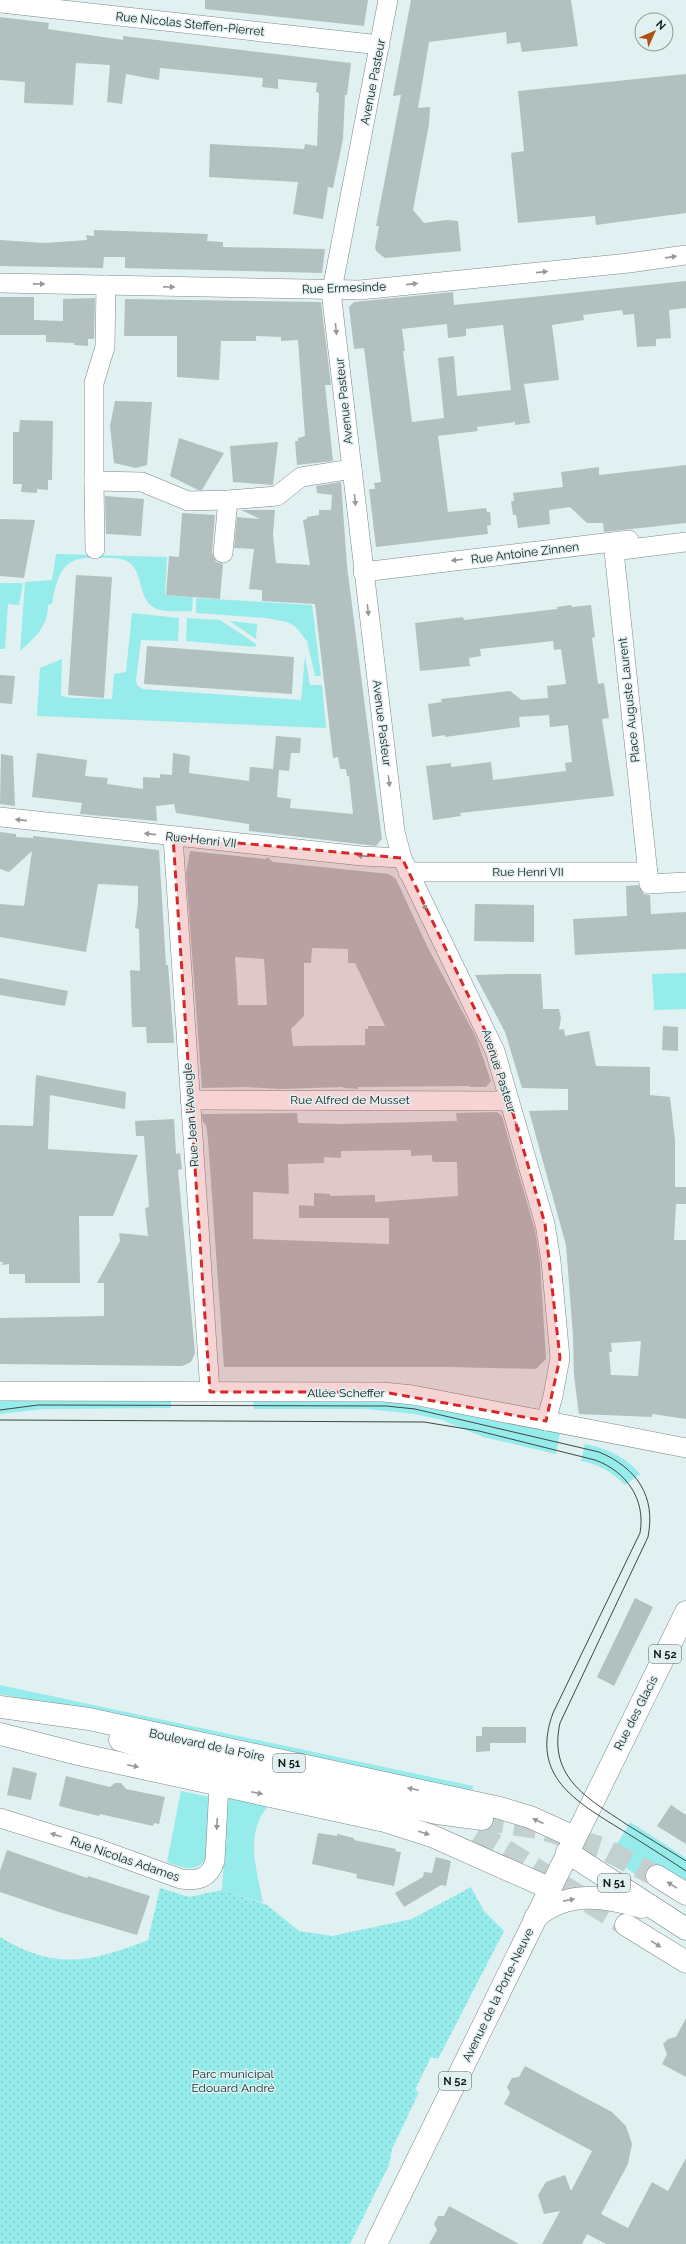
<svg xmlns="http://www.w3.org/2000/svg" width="686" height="2244" font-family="Raleway,sans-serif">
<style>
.grass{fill:#96ebeb}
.park{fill:url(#park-dots)}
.building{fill:#b2c0c0;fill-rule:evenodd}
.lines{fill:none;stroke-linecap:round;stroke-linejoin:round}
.major-tunnel{stroke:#c3d0d0;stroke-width:22;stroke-dasharray:22 11;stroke-linecap:butt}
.minor-casing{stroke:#7c8989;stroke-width:20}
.major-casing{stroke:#7c8989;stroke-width:23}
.minor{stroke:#fff;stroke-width:19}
.major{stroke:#fff;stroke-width:22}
.tram{stroke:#404747;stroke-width:1}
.oneway{fill:#979999}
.marked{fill:#d62828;fill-opacity:0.2;stroke:#d62828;stroke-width:3;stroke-dasharray:8 5;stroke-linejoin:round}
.labels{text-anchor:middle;stroke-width:3;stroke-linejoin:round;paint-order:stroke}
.shield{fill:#e1f0f0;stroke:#545c5c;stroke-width:1}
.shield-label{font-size:11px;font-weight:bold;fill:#181d1d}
.street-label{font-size:12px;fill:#181d1d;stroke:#e1f0f0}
.park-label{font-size:12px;fill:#033031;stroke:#e1f0f0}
</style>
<defs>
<pattern id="park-dots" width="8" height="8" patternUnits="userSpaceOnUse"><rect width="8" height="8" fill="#96ebeb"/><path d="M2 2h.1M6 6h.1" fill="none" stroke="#81c9c9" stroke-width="1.8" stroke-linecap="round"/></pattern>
</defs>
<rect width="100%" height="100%" fill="#e1f0f0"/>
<g class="grass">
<path d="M 56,554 L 167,557 L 165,595 L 193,597 L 192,611 C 181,611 163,613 153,607 C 140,599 142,577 133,566 C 126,558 117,558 108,558 C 66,555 59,565 52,604 L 48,605 C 48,627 35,637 20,651 L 25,582 L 52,580 Z"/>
<polygon points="0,583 23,583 19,605 8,604 5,649 0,649"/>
<polygon points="196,598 312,605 321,676 315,676 307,641 295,626 287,622 266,618 196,613"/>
<polygon points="132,613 179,618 178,641 141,640 136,680 137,685 142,689 301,700 305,656 310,685 322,685 326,728 37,716 40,668 62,659 61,696 73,698 112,699 114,674 126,672"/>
<polygon points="187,618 220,620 256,644 255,647 186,641"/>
<polygon points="230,621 257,624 256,639"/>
<polygon points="686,973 686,1009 654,1010 652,974"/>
<polygon points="0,1400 171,1400 171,1408 44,1409 0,1414"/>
<polygon points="253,1401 394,1402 560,1432 556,1454 483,1437 442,1420 415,1414 366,1409 254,1409"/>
<path d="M 585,1444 C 607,1449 625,1456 640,1474 L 625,1485 C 612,1472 599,1464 581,1461 Z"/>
<polygon points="0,1685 473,1786 472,1794 0,1694"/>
<path d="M 181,1791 L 209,1797 L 207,1857 C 197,1874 182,1868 167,1862 Z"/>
<path d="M 228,1797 L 268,1806 C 244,1834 257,1870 263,1903 L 222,1890 Z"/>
<polygon points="630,1822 686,1858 686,1884 653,1886 611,1858 610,1856"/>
</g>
<path class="park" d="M 471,1887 L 484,1911 L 504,1931 L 438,2059 L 431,2057 L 415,2090 L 419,2092 L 392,2149 L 389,2165 L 350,2244 L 0,2244 L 0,1937 C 55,1971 92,1962 148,1940 L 160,1888 L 189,1897 L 222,1890 L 267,1905 L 299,1931 L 332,1936 L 412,1919 Z"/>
<g class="building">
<polygon points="205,0 368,0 364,26 205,9"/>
<polygon points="411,0 571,0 578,46 522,52 520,42 507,44 506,32 429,42 418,108 430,107 429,124 413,210 424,223 447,220 458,221 461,251 385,258 377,252 375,248 379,226 376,226 401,95 393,96"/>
<polygon points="0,17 49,23 48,29 123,40 123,36 351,63 347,95 345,95 343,139 333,188 328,187 323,219 293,214 298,182 209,177 210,144 304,149 305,144 317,146 319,93 316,92 317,83 278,79 278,89 262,87 263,78 160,68 159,80 126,74 122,104 107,102 110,65 76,63 73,105 24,103 25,82 0,80"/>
<polygon points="686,74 686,213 596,225 595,216 518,223 511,153 524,151 518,91"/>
<polygon points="94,230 208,234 207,241 223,242 223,247 325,249 322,273 125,268 125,257 104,257 103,268 0,266 0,240 45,243 87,240 86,235 94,236"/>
<path d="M 686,281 L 686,308 L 669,310 L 671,338 L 656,339 L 656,346 L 637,347 L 634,314 L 623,315 L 622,310 L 583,315 L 584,320 L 552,325 L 559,380 L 524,384 L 530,423 L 515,425 L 515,422 L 477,427 L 478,431 L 438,436 L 448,512 L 486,508 L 487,512 L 490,512 L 491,525 L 487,526 L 488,534 L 376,547 L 369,489 L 375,489 L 374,483 L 381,482 L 364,348 L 354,349 L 349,307 L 354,302 L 453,292 L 454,305 ZM 447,324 L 448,338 L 466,336 L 466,329 L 503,325 L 511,390 L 457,396 L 454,356 L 438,358 L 444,418 L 412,422 L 403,351 L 405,351 L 402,329 Z"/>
<polygon points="0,297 34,297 34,320 63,321 63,299 95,298 94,339 88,339 88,346 74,345 74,343 46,342 46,335 0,335"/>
<polygon points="125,299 321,302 331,385 325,385 333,461 297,465 295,441 298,441 298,438 305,436 298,340 281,341 281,337 256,336 256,341 221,341 219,380 177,377 177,336 124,336"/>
<polygon points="115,401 152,402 147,465 136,468 114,463 110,426"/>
<polygon points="20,420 53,421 52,480 48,480 48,490 37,489 37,493 21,492 22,484 13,484 13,432 19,432"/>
<polygon points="179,438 224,453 202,490 198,490 170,476"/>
<polygon points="278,442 273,485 233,482 230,446"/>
<polygon points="686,465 686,523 604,532 603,523 587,523 570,507 549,510 550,524 518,528 516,515 513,515 511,501 514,501 513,493 563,487 561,472 599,467 599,475"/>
<polygon points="341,482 347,566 382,839 376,846 249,831 249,824 176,813 174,804 156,806 157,821 80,814 82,803 32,797 37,753 87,760 85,776 108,778 107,784 143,789 143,777 160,778 160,774 172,775 173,753 190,756 189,773 249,781 250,767 273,769 276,736 301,738 300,753 291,753 289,771 279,770 277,797 291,799 290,808 353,814 349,776 347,776 346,769 340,769 338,757 333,758 315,604 262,601 262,590 249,589 254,549 234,548 237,517 260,519 241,510 275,510 273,535 276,563 310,565 303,520 307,519 307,517 319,515 319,510 331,510 332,495 317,493 316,486"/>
<polygon points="105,496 144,499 141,536 106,534"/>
<polygon points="182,513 215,515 212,552 216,562 223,564 220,599 166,595 169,556 179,557"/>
<polygon points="0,519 35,520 24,578 0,576"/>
<polygon points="76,575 112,577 104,698 68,695"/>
<polygon points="571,605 572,607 591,605 595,637 592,638 598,684 604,683 609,718 602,719 614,796 460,813 461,816 433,820 426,766 451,763 451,767 491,762 493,780 566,771 565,763 572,762 568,725 550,727 549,715 519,717 520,727 445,737 445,735 432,737 428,704 442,702 441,699 510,691 522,700 548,698 547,686 566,684 561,649 554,650 553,641 480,649 481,656 469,658 470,666 420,671 415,623 463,617 464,620 557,609 557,607"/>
<polygon points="147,646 294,657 292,694 144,684"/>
<polygon points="0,675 15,676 12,704 0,703"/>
<polygon points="1,754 13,756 15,806 0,804"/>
<polygon points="0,832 16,834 16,837 33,838 33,836 159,850 166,965 168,965 174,1043 147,1043 146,1027 132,1027 130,970 140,971 139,929 135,928 138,904 138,886 98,884 86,952 0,937 0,904 24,906 32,851 9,872 0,869"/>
<path d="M 190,851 L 265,859 L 268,857 L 273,862 L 389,874 L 396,879 L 427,946 L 476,1037 L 491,1081 L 486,1087 L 470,1087 L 469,1086 L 358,1087 L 358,1089 L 343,1088 L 343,1087 L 280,1089 L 245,1087 L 202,1088 L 186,873 ZM 312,948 L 348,949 L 348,963 L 355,963 L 385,1026 L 368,1026 L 368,1029 L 365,1029 L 365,1045 L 293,1046 L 291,1029 L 304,1016 L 304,963 L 311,963 ZM 235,957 L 264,959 L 267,1005 L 238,1005 Z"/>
<polygon points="638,885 644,894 650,895 651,914 686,912 686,949 575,955 573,919 627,916 626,886"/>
<polygon points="475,904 534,905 534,942 474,941"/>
<path d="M 507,974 L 541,974 L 543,1009 L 559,1009 L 561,1018 L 559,1030 L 564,1029 L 565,1036 L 589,1031 L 596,1066 L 650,1067 L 650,1095 L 670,1097 L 675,1140 L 675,1187 L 686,1187 L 686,1204 L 676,1204 L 674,1240 L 686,1240 L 686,1419 L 652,1414 L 652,1417 L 579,1414 L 574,1376 L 573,1336 L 566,1245 L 529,1111 L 568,1110 L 568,1089 L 522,1088 L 505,1032 L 475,975 ZM 641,1341 L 638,1376 L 611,1375 L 609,1352 L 612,1352 L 611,1343 Z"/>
<polygon points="0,978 68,991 65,1006 0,995"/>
<polygon points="663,1026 678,1027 678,1051 662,1050"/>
<polygon points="36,1075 126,1092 125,1109 50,1095 48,1149 138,1155 113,1216 79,1216 80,1283 25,1283 25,1274 9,1274 9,1264 2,1265 3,1262 0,1262 0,1125 33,1126"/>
<path d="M 497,1112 L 502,1116 L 507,1134 L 535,1230 L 540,1262 L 546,1359 L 536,1369 L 449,1367 L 224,1367 L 208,1140 L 206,1125 L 203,1122 L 202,1114 L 297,1113 L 298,1123 L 341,1124 L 457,1121 L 456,1113 ZM 411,1150 L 411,1156 L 432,1155 L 432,1161 L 435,1162 L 457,1162 L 458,1196 L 375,1202 L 375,1195 L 330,1196 L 330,1194 L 314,1193 L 314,1206 L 299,1205 L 299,1218 L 389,1218 L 389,1244 L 253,1239 L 253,1192 L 289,1194 L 288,1164 L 324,1163 L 324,1157 L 341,1158 L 341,1151 Z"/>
<polygon points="174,1119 176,1154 180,1153 182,1169 178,1170 195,1353 191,1362 182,1366 0,1364 0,1318 104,1316 104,1283 97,1283 120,1241 119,1233 148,1236 145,1208 149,1207 144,1136 136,1136 135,1121"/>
<polygon points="635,1598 653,1607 614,1686 597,1677"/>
<polygon points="482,1727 526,1727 526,1743 490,1743 490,1751 476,1752 476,1736 482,1736"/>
<polygon points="13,1767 37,1773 31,1800 7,1795"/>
<polygon points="66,1776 110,1787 115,1783 121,1783 126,1789 165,1797 159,1824 154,1823 153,1826 100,1814 99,1816 59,1806"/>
<polygon points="671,1805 686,1815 686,1844 657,1826"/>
<polygon points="318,1833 337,1836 337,1834 354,1838 354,1840 396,1849 395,1851 401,1852 394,1886 356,1878 357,1874 312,1864"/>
<polygon points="7,1850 87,1878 88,1876 150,1896 137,1935 59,1912 0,1892 0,1871"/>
<polygon points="436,1857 451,1861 446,1886 441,1885 404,1907 395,1893 423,1877 424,1872 432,1873"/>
<polygon points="686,2018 686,2077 662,2064 667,2054 663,2044 668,2039 676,2037"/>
<polygon points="525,2066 612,2112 626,2126 632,2144 628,2164 601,2214 628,2228 652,2182 668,2191 686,2158 686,2244 606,2244 587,2234 582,2244 542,2244 560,2211 544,2214 538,2195 546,2182 565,2175 571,2191 592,2151 504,2104 510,2093 507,2087 512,2078 519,2077"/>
<polygon points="449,2206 519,2244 429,2244 437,2230 434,2224 438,2216 444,2216"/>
</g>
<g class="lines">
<g class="major-tunnel">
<polyline points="482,1819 543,1829 602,1848 657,1876"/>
<polyline points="477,1833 626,1925"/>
</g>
<g class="minor-casing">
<g id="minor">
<polyline points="388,0 332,290 332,300 395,832 402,858 495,1051 545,1224 551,1261 560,1358 553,1396 546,1421"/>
<polyline points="0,3 380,45"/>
<polyline points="0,283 360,290 629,263 686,255"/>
<polyline points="94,481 94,383 105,347 106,285"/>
<polyline points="686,542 614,551 649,884 686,882"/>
<polyline points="95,549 94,481 142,482 188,501 228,500 277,496 301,477 352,469"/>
<polyline points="223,553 228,500"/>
<polyline points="363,572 629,540"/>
<polyline points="0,817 362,856 402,858"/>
<polyline points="173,837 210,1392"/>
<polyline points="408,872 648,872"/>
<polyline points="190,1100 509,1101"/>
<polyline points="0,1391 383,1392 413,1395 686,1448"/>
<path d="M 0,1818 L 96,1848 L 181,1879 C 198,1881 209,1879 215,1861 L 219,1785"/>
</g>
</g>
<g class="major-casing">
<g id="major">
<polyline points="0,1707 89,1719 500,1808 530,1817 574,1837"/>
<polyline points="0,1734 78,1754 385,1821 432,1836 549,1888"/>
<polyline points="120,1740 182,1758 437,1813 482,1819"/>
<polyline points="567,1852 686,1929"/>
<polyline points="657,1876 686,1894"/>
<path d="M 535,1918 C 567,1890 604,1896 641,1907"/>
<polyline points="626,1925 686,1962"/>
<polyline points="376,2244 686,1612"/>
</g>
</g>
<use href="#minor" class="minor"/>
<use href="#major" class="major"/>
<g class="tram">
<path d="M 0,1410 L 38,1405 L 386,1406 L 415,1409 L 599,1452 C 637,1468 656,1496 648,1537 L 560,1723 C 548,1777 587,1798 626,1824 C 646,1836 666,1849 686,1861"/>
<path d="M 0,1420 L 424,1422 L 479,1431 L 595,1460 C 626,1471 646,1499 640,1533 L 553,1713 C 530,1776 575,1801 622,1830 C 643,1843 665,1857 686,1871"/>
</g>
</g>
<defs><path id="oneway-solid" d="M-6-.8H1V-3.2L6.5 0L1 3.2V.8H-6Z"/></defs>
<g class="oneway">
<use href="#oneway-solid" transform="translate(671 257) rotate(-8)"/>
<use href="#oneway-solid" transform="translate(542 272) rotate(-6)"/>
<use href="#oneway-solid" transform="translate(39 284) rotate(1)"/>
<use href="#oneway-solid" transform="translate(412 284) rotate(-6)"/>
<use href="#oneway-solid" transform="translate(169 287) rotate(1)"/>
<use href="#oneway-solid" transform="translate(336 329) rotate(84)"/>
<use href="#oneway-solid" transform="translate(355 500) rotate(84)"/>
<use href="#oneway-solid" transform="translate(457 560) rotate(173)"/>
<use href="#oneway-solid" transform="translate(368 610) rotate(83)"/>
<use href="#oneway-solid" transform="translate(389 781) rotate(83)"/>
<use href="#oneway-solid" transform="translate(21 820) rotate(-174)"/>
<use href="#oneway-solid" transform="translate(150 834) rotate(-174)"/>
<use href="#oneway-solid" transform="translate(363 856) rotate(-175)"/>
<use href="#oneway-solid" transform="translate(424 905) rotate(64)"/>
<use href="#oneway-solid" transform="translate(517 1127) rotate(74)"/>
<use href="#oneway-solid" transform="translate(133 1766) rotate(12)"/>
<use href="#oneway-solid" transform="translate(413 1789) rotate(-168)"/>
<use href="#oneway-solid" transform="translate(257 1793) rotate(12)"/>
<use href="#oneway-solid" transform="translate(538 1821) rotate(-156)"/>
<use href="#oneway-solid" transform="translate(217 1824) rotate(93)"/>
<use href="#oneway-solid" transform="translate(424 1833) rotate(18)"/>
<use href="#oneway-solid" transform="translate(56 1835) rotate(-162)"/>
<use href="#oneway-solid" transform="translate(672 1885) rotate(-148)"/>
<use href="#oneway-solid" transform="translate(569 1900) rotate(-11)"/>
<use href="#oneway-solid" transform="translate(656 1944) rotate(32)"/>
</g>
<path class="marked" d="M 173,837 L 402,858 L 495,1051 L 545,1224 L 560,1358 L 546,1421 L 383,1392 L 210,1392 Z"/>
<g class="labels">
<g class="shield">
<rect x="649" y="1645" width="32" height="18" rx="3"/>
<rect x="273" y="1754" width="32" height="18" rx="3"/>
<rect x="598" y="1874" width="32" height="18" rx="3"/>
<rect x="439" y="2072" width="32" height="18" rx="3"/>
</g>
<g class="shield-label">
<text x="665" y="1658">N 52</text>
<text x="289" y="1767">N 51</text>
<text x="614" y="1887">N 51</text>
<text x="455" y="2085">N 52</text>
</g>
<g class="street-label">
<text transform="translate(190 24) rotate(6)" y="4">Rue Nicolas Steffen-Pierret</text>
<text transform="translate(373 82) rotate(-79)" y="4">Avenue Pasteur</text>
<text transform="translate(344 288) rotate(-2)" y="4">Rue Ermesinde</text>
<text transform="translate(344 401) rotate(-96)" y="4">Avenue Pasteur</text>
<text transform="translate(525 553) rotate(-7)" y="4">Rue Antoine Zinnen</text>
<text transform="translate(629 700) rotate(-96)" y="4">Place Auguste Laurent</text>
<text transform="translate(382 723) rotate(83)" y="4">Avenue Pasteur</text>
<text transform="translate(201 840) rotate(6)" y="4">Rue Henri VII</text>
<text x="528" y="876">Rue Henri VII</text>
<text transform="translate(499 1071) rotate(72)" y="4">Avenue Pasteur</text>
<text x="350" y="1104">Rue Alfred de Musset</text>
<text transform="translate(191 1115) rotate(-94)" y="4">Rue Jean l'Aveugle</text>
<text x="346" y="1397">Allée Scheffer</text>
<text transform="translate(636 1713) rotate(-63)" y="4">Rue des Glacis</text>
<text transform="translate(207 1745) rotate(12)" y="4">Boulevard de la Foire</text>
<text transform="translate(125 1859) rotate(19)" y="4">Rue Nicolas Adames</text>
<text transform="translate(498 1995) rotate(-64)" y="4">Avenue de la Porte-Neuve</text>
</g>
<g class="park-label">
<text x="233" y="2078">Parc municipal<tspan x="233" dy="14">Edouard André</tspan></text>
</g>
</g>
<g transform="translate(654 32) rotate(45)"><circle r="19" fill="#e1f0f0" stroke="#919c9c"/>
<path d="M0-3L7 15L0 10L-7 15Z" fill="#b14e13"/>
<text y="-6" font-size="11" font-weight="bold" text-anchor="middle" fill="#181d1d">N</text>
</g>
</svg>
